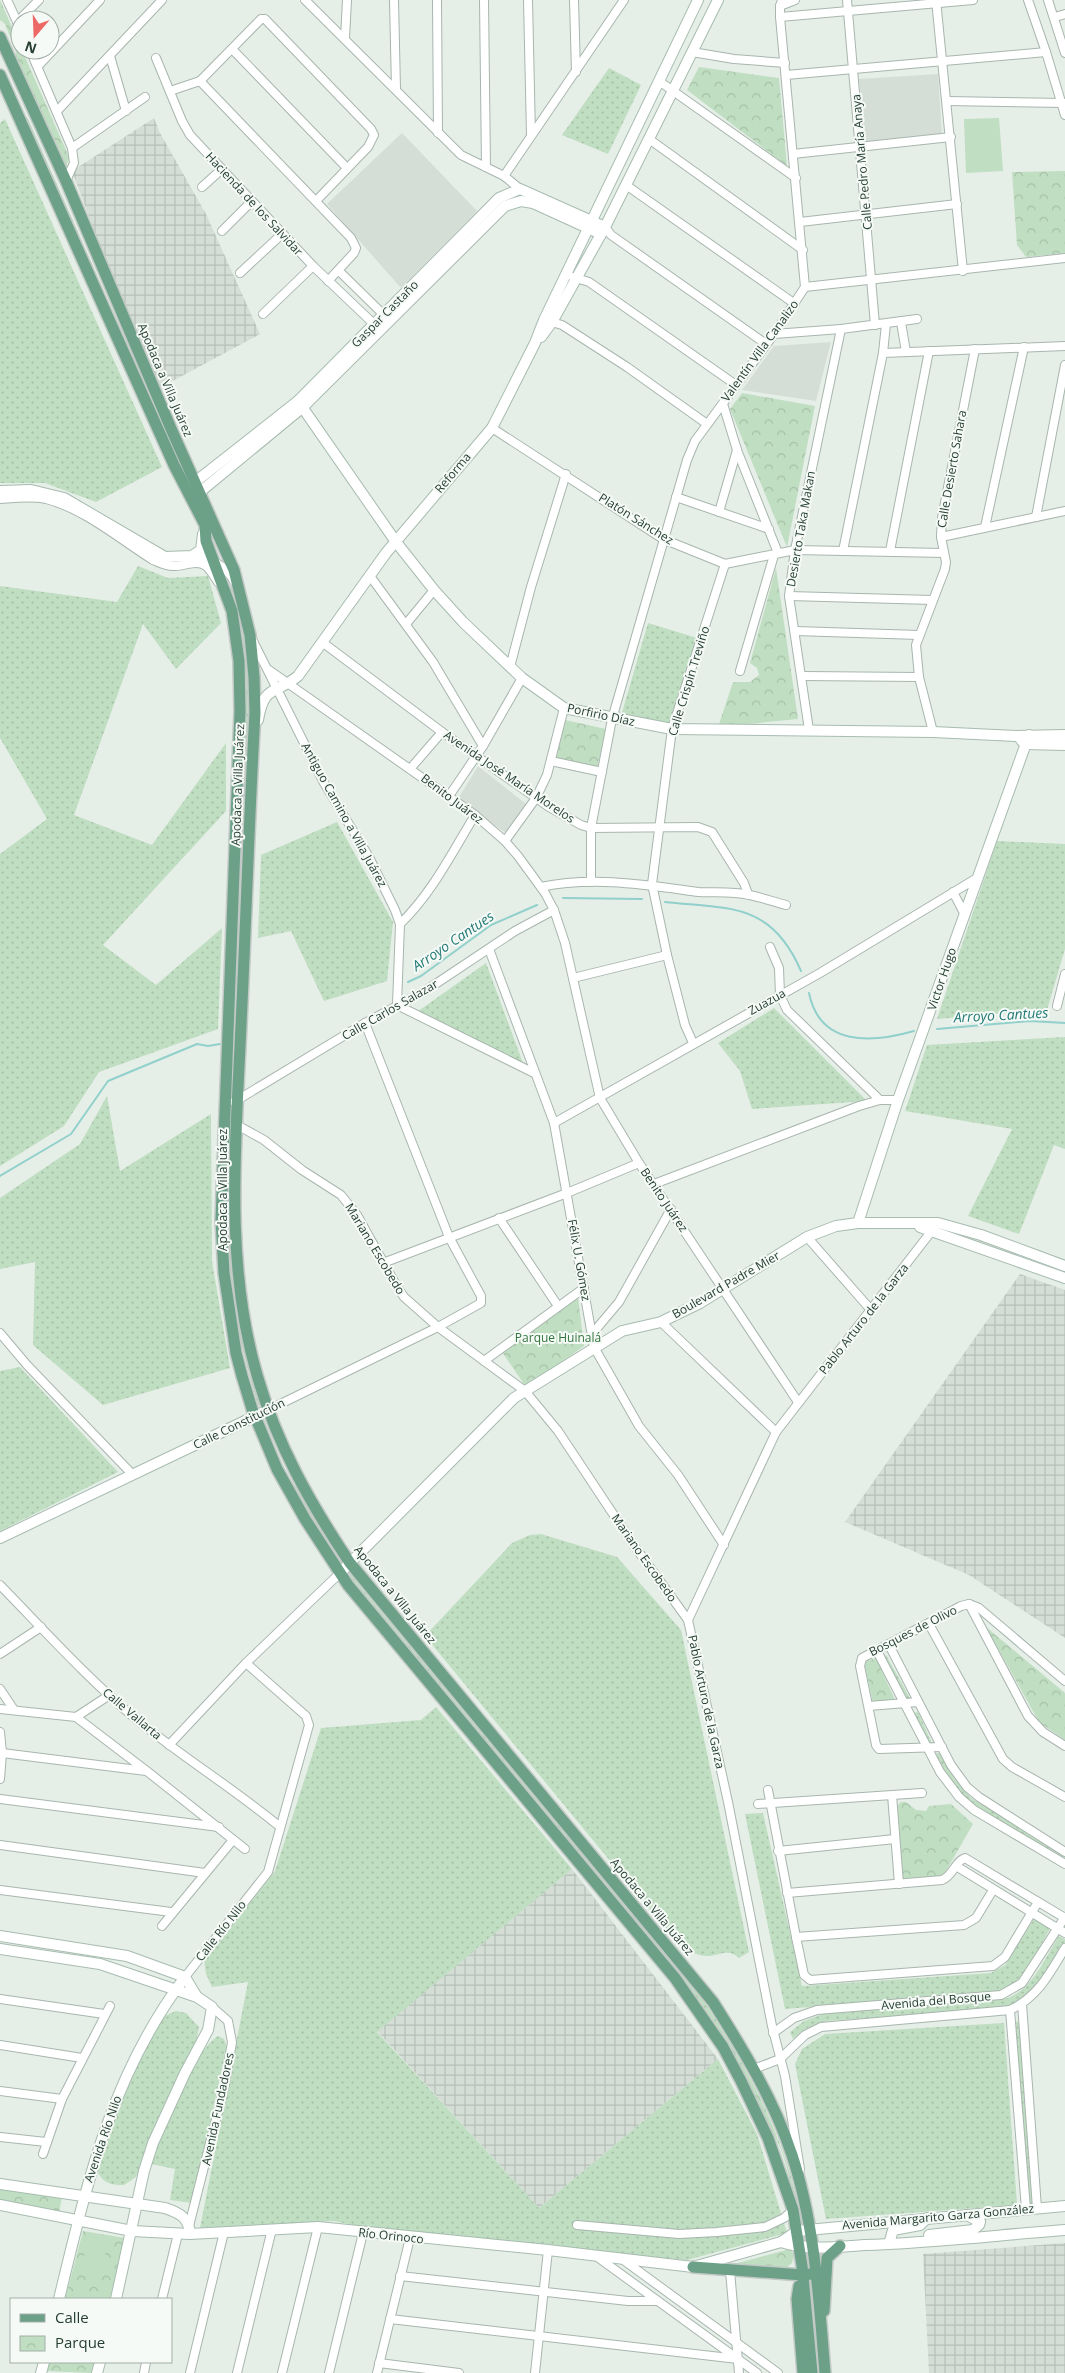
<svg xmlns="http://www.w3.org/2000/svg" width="1065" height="2373" font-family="'Open Sans',sans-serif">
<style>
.built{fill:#d4ded7}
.industrial{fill:url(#industrial-grid)}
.grass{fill:url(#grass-dots)}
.park{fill:url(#park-crowns)}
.pitch{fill:#c0dec1}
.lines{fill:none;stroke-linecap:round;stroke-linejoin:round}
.stream{stroke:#91d0cb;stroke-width:2}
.street-casing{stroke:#a8b6ae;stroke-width:10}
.secondary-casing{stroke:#a7bcb0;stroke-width:12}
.primary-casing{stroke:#c2c9c6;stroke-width:14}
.street{stroke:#fff;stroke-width:8}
.secondary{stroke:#fff;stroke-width:10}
.primary{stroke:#6ca188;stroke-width:11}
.labels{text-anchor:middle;stroke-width:4;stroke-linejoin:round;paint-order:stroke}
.street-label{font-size:12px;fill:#253f32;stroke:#f6faf7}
.park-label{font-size:12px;fill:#31753c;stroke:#f6faf7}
.water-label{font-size:14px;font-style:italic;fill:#217975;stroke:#f6faf7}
</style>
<defs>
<pattern id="industrial-grid" width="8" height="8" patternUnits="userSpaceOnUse" patternTransform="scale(1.25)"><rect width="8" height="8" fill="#d4ded7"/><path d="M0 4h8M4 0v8" fill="none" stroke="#b6c0b9"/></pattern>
<pattern id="grass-dots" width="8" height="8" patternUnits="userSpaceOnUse" patternTransform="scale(1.25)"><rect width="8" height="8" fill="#c0dec1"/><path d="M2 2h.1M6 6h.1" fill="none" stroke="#a5c0a6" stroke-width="1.8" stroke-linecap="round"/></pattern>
<pattern id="park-crowns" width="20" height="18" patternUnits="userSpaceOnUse" patternTransform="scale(1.25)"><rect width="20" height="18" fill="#c0dec1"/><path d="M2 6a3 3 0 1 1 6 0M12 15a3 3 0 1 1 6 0" fill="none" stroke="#a5c0a6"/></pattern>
</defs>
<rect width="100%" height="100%" fill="#e6eee8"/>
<g class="built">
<polygon points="938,74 942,136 865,143 859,79"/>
<polygon points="402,133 477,211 401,288 327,204"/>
<polygon points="831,342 816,401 742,390 774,346"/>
<polygon points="478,766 526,804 506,833 458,799"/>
</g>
<g class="industrial">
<polygon points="154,118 160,133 206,214 260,334 154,391 72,171"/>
<polygon points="1020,1274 1065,1290 1065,1638 969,1575 845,1522"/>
<polygon points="572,1869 718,2059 539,2208 377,2031"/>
<polygon points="1065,2243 1065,2373 929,2373 923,2254"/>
</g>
<g class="grass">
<polygon points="609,68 641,85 608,154 562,135"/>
<polygon points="5,119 162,467 96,502 45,483 0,483 0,123"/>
<polygon points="138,566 168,578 208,576 221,623 176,669 143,624 74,815 152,845 226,743 226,811 103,945 156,985 222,928 218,1029 99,1072 64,1126 0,1166 0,854 47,819 0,738 0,586 117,602"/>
<polygon points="648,623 697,638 670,725 621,716"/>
<polygon points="337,822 393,922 387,981 324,1001 291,931 258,938 261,855"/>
<polygon points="997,841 1065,844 1065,949 1047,1010 937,1019"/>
<polygon points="486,963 523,1063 417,1012"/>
<polygon points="774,1008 867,1101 752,1109 740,1071 718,1043"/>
<polygon points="1065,1037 1065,1149 1054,1145 1019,1234 968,1216 1012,1129 905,1111 927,1045"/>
<polygon points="107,1096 120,1171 211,1114 212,1261 230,1368 103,1405 33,1345 35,1262 0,1269 0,1198 80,1144"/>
<polygon points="20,1367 118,1472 0,1531 0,1371"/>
<path d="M 541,1534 L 617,1557 L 681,1630 L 749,1952 L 739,1958 C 728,1949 723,1954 710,1956 C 700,1957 689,1951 680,1946 L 425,1636 L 512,1543 L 530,1535 Z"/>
<polygon points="886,1655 910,1698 907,1699 883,1657"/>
<polygon points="436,1707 572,1869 377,2032 539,2208 718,2059 757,2134 787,2233 687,2260 407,2236 334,2221 200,2228 248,1982 212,1987 206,1974 204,1960 275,1871 321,1728 421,1720"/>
<polygon points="918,1712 932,1743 929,1744 914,1713"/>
<polygon points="936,1753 940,1753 954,1778 971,1798 1065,1855 1065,1861 968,1801 945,1773"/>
<path d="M 763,1813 L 802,1986 L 991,1973 L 1005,1965 L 1034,1919 L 1050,1929 C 1036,1953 1026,1983 997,1992 L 785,2009 L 745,1814 Z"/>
<path d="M 1059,1936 L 1065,1939 L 1065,1943 L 1034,1989 L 1026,1998 L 1008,2008 L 827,2021 L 807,2028 L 793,2039 L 790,2032 L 804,2021 L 825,2013 L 1008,1998 C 1033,1988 1045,1958 1059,1936 Z"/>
<path d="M 176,2011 L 186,2013 L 199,2027 L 196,2043 L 157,2120 L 136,2177 L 124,2185 C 109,2186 100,2181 95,2166 L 129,2078 L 162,2017 Z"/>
<polygon points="1020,2021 1033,2207 1029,2207 1015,2022"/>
<polygon points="1004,2023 1017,2205 826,2219 795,2064 802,2049 825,2034"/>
<path d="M 218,2036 L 224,2039 L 227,2047 L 192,2203 L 170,2200 L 175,2169 L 151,2164 C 161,2135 194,2050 218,2036 Z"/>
</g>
<g class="park">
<polygon points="0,0 20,45 20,50 22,50 69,157 66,169 14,59 16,52 5,24 0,20"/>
<polygon points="699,67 779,78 787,166 687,90"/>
<polygon points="20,107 29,121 162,423 155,410"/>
<polygon points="1065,171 1065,253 1026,257 1017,245 1012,172"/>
<polygon points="742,393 815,406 787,547 730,409"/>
<polygon points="776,568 798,719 718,727 733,682 750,682 759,675 757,668 750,663"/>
<path d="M 230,586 C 246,612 249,669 250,701 L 236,1022 L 234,1018 L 245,671 L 241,636 Z"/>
<polygon points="565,720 606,729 597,769 556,760"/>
<polygon points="228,1231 231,1232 261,1404 258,1406 238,1333 230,1279"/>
<polygon points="578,1297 584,1346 526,1387 502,1352"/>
<polygon points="264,1424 286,1472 340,1558 306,1512 283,1469"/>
<path d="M 350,1574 L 699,1994 C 749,2069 783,2131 802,2221 C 798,2216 786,2159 779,2145 C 753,2093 731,2048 697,1999 L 376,1611 L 350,1579 Z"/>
<polygon points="986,1627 1065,1693 1065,1740 1039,1722"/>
<polygon points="876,1658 895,1700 873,1703 864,1662"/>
<polygon points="901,1802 906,1802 916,1810 926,1811 929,1806 951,1804 973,1824 942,1878 902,1882 897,1806"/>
<polygon points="0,2188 62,2197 59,2213 0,2201"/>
<polygon points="83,2231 125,2238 110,2299 65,2299"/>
<polygon points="790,2249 794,2255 792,2263 785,2269 723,2267"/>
<polygon points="49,2362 94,2362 91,2373 47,2371"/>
</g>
<g class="pitch">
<polygon points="999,118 1003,171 966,173 964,119"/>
<polygon points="89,2237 108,2242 100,2275 81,2270"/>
</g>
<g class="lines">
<g class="stream">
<polyline points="563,898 642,899"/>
<path d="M 665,902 C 730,909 771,902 801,971"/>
<polyline points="408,982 421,976 491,925 537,905"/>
<path d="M 809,993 C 820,1047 872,1043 914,1031"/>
<polyline points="937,1029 1030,1021 1065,1023"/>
<polyline points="0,1176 71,1134 108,1081 197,1044 208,1046 220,1044"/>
</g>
<g class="street-casing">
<g id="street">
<polyline points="7,0 20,28"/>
<polyline points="305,0 461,155 504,176 520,189"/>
<polyline points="394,0 396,89"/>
<polyline points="437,0 438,133"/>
<polyline points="484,0 486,167"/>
<polyline points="528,0 531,135"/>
<polyline points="574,0 576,72"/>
<polyline points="847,0 875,325"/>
<polyline points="936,0 963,271"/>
<polyline points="1028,0 1046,52 1065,115"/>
<polyline points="1048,0 1065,53"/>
<polyline points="780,6 795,0"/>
<polyline points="780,17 973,0"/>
<polyline points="1055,17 1065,14"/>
<polyline points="17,22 39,0"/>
<polyline points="345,38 347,0"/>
<polyline points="232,49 346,167"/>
<polyline points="30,50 72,148"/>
<polyline points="692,52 734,59 785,63"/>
<polyline points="110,56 126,111"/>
<polyline points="156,58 182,121 190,135 313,266 377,327"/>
<polyline points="38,66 100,0"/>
<polyline points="786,75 1046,52"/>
<polyline points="200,81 351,238 356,248 354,253 328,281"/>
<polyline points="659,81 796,178"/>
<polyline points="170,91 200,81 261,19 265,19 371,129 374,135 368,147 316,201"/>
<polyline points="947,101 1065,103"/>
<polyline points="57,111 162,0"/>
<polyline points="649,139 803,250"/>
<polyline points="793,154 951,137"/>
<polyline points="504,176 624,0"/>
<polyline points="66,181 74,163 72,148 145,97"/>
<polyline points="626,185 795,304"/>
<polyline points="202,187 222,169"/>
<polyline points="800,222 957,204"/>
<polyline points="605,227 611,235 766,344"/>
<polyline points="222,231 251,202"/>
<polyline points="339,271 386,317"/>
<polyline points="240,273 282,234"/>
<polyline points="573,277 589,282 736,385"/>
<polyline points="805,287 1065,258"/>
<polyline points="263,314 313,266"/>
<polyline points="548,321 562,325 627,367 707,424"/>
<polyline points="901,322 906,352"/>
<polyline points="774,334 841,329 917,319"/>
<polyline points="883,353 1065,346"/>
<polyline points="723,404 737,450 778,553"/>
<polyline points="492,428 663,539 725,564 795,550 944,553"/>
<polyline points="676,497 769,529"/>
<path d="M 0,499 C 15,498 31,496 46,499 C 83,508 121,540 153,560 C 160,563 167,567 175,566 C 185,566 197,559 206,566 C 211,570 214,577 218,582"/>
<polyline points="719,512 737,450"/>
<polyline points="1036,517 1065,365"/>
<polyline points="985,527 1024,347"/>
<polyline points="941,537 1065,511"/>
<polyline points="843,551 883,353 886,324"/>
<polyline points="890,551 929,351"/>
<path d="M 192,556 C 209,556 226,566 234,581"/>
<polyline points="370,576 433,662 483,746"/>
<polyline points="789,596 932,600"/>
<polyline points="406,624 434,590"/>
<polyline points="795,631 919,635"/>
<polyline points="252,639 324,783 369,857 395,910 400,924 397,1005"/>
<polyline points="322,642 442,732 549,807 581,825 591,828 698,827 712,832 744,883 748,894"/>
<polyline points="510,667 531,587 566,474"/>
<polyline points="269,670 475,815 505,841 518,856 545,893 554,910 565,943 600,1098 639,1163 798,1402"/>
<polyline points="740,671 774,555"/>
<polyline points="802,676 919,677"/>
<polyline points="809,730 789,596 795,550 841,329"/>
<polyline points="933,732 919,677 916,645 945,569 946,562 941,537 942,518 975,349"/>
<polyline points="551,761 602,772"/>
<polyline points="410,769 442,732"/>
<polyline points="449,796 483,746 522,678"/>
<polyline points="505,841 536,798 547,775 564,708"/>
<polyline points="591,882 591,828 612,719 687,460 695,441 774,334 805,287 780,17 780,6 782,0"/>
<path d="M 541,887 C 594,876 646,885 699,892 C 715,893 733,891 749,895 C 761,897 774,902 786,905"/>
<polyline points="953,892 965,915"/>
<path d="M 400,924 C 432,893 452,853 475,815"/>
<polyline points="770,947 779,968 780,995 787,1010 880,1100"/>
<polyline points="489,949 554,1123 594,1347 639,1426 678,1475 724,1545"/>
<polyline points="573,978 667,955"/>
<polyline points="397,1005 534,1073"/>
<polyline points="1057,1006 1065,974"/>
<polyline points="693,1043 685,1025 667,955 652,884 672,729 725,564"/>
<polyline points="234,1102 365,1023 425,991 515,931 554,910"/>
<polyline points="554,1123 820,973 977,878"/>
<polyline points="237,1125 264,1140 302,1170 341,1195 357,1215 396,1285 404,1297 438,1327 525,1391 558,1431 633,1544 688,1620 728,1802 772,2026 785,2076 800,2169"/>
<polyline points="654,1184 859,1106 880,1100 898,1100"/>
<polyline points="499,1218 558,1306"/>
<polyline points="807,1237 871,1310"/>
<polyline points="383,1263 567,1193 639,1163"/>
<polyline points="661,1322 776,1432"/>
<polyline points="0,1333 27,1365 132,1474"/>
<polyline points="592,1334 619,1302 671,1209"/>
<polyline points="484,1361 584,1288"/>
<polyline points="268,1410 438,1327 481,1303 481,1296 449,1237 365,1023"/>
<path d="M 0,1585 C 44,1630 87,1678 136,1719 C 182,1757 233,1788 279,1826"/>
<polyline points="969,1604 1028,1716 1043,1732 1065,1746"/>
<polyline points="688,1620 776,1432 934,1228"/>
<polyline points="929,1624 1003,1759 1012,1767 1065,1797"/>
<polyline points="889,1645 951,1765 967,1787 979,1797 1065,1852"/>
<polyline points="877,1651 940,1772 959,1797 974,1810 1065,1864"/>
<polyline points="0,1654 41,1627"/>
<polyline points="0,1689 14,1710"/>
<polyline points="869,1706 918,1702"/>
<polyline points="0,1709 76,1717"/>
<polyline points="76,1717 148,1772 245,1849"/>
<polyline points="76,1717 108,1696"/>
<polyline points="0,1732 2,1753 0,1779"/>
<polyline points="169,1745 246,1663 339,1574"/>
<polyline points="942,1747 879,1749 876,1745 860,1666 862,1658 961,1606 969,1604 979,1608 1065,1681"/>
<polyline points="2,1753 146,1771"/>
<polyline points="768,1790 796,1937 804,1975 810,1980 993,1966 1005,1957 1038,1902"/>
<polyline points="892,1795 899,1884"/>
<polyline points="0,1799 219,1827"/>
<polyline points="758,1804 922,1793"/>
<polyline points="0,1845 205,1873"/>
<polyline points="778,1851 895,1839"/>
<polyline points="956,1866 1065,1933"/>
<polyline points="0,1890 171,1912"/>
<path d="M 787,1893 L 942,1880 C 954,1875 955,1861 965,1858 L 1065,1918"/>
<polyline points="162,1926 233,1840"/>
<polyline points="796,1937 964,1925 976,1918 993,1890"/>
<polyline points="185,1977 268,1872 309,1725 306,1716 246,1663"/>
<polyline points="0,1999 104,2014"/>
<polyline points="1022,2004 1037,2208"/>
<polyline points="1010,2010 1026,2209"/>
<polyline points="773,2033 794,2018 817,2010 1001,1995 1022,1983 1065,1917"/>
<polyline points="0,2045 82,2058"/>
<path d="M 754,2069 L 780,2059 L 805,2035 L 821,2027 L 1010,2010 C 1038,1997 1050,1973 1065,1948"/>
<polyline points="0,2091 62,2099"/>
<polyline points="0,2137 46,2142"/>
<polyline points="43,2154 62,2099 110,2006"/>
<polyline points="577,2225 679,2234 717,2232 765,2227 784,2218 793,2210"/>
<polyline points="189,2226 225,2084 232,2042 228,2021 212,2007"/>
<polyline points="596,2256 757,2373"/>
<polyline points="622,2259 778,2373"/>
<polyline points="730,2271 739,2373"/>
<polyline points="400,2276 628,2301 656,2301"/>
<polyline points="162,2299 178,2234"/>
<polyline points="390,2319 738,2359"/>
<polyline points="379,2363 459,2373"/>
<polyline points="144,2373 146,2362"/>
<polyline points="190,2373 224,2232"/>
<polyline points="237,2373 272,2229"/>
<polyline points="282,2373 318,2227"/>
<polyline points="329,2373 363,2233"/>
<polyline points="377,2373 410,2238"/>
<polyline points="535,2373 548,2250"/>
</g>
</g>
<g class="secondary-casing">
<g id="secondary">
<polyline points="541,337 552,322 605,227 718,0"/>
<polyline points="298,401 396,542 434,590 463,622 522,678 564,708 672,729 933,732 1016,736 1065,735"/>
<polyline points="190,486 298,401 499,198 520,189 605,227"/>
<polyline points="0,491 31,490 64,498 165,557 192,556 201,550 203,534"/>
<polyline points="195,496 303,407 505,206 521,201 533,203 601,234"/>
<path d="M 258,720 C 264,684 275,695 298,676 L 386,553 L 492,428 L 535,343 L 544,320 L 698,0"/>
<polyline points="1021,740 1025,744 1065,745"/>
<polyline points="858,1223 898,1100 1029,735"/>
<polyline points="920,1227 1065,1278"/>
<polyline points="0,1538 268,1410"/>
<polyline points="339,1574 514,1398 622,1331 661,1322 700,1303 807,1237 836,1226 858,1223 938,1223 981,1235 1065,1266"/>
<polyline points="0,1936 127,1956 185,1977 197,1997"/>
<polyline points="0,1949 100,1964 197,1997 212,2007 208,2030 185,2073 153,2143 144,2171 116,2299"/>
<path d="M 0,2184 L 165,2208 C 180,2213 189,2218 190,2234"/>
<polyline points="0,2205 132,2231 190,2234 318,2227 548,2250 693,2267 781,2242 797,2231 1065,2206"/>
<polyline points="929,2235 973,2230 979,2225 980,2222 967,2215"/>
<path d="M 781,2242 C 809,2251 835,2247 864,2245 C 931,2243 998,2235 1065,2230"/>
<polyline points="889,2244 893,2230 920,2225 927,2218"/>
<path d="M 59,2299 C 87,2183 111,2075 185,1977"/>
<polyline points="41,2373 44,2362"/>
<polyline points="97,2373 100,2362"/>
</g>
</g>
<g class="primary-casing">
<g id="primary">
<path d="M 0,37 L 66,181 L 172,431 L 234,570 L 250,635 L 254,677 L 255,713 C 249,817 246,921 241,1025 C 236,1141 224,1262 257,1375 C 277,1445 310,1503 350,1563 L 713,2002 C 744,2051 774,2100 792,2155 C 815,2225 819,2300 825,2373"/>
<polyline points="0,75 174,465 205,525 206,541 232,611 239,661 240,711 221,1220 224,1273 236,1353 242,1376 252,1409 277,1469 305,1519 348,1585 675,1978 723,2047 741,2081 768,2138 793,2210 802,2266 812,2373"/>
<polyline points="693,2267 803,2275 826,2272"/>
<polyline points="799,2286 797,2299 803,2373"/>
<polyline points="824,2311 827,2258 840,2246"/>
</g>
</g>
<use href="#street" class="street"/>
<use href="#secondary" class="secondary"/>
<use href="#primary" class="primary"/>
</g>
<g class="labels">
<g class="street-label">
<text transform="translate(862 162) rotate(-95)" y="4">Calle Pedro María Anaya</text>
<text transform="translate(254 204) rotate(47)" y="4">Hacienda de los Salvidar</text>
<text transform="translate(385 314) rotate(-45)" y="4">Gaspar Castaño</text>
<text transform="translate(760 351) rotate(-54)" y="4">Valentín Villa Canalizo</text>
<text transform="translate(165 380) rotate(67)" y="4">Apodaca a Villa Juárez</text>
<text transform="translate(952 469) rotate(-80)" y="4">Calle Desierto Sahara</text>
<text transform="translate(453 473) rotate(-50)" y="4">Reforma</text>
<text transform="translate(636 519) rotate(32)" y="4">Platón Sánchez</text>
<text transform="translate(801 529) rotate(-80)" y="4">Desierto Taka Makan</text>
<text transform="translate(689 681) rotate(-73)" y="4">Calle Crispín Treviño</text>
<text transform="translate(601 715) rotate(12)" y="4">Porfirio Díaz</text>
<text transform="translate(509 777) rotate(34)" y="4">Avenida José María Morelos</text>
<text transform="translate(238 785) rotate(-88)" y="4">Apodaca a Villa Juárez</text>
<text transform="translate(452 799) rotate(37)" y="4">Benito Juárez</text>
<text transform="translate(344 815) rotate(61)" y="4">Antiguo Camino a Villa Juárez</text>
<text transform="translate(942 979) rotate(-71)" y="4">Victor Hugo</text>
<text transform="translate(767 1002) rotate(-29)" y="4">Zuazua</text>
<text transform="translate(390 1010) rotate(-30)" y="4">Calle Carlos Salazar</text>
<text transform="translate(223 1190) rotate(-90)" y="4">Apodaca a Villa Juárez</text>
<text transform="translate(664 1200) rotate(56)" y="4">Benito Juárez</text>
<text transform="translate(375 1249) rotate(59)" y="4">Mariano Escobedo</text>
<text transform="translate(579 1260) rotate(80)" y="4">Félix U. Gómez</text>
<text transform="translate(726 1285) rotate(-30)" y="4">Boulevard Padre Mier</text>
<text transform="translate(864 1319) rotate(-52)" y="4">Pablo Arturo de la Garza</text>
<text transform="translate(239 1424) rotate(-26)" y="4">Calle Constitución</text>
<text transform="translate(644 1558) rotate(55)" y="4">Mariano Escobedo</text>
<text transform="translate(395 1595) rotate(51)" y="4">Apodaca a Villa Juárez</text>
<text transform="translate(913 1631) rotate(-27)" y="4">Bosques de Olivo</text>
<text transform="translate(706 1702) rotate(78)" y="4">Pablo Arturo de la Garza</text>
<text transform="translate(132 1714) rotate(40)" y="4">Calle Vallarta</text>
<text transform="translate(652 1907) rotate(50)" y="4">Apodaca a Villa Juárez</text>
<text transform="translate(221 1931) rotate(-52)" y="4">Calle Río Nilo</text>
<text transform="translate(936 2001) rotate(-5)" y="4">Avenida del Bosque</text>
<text transform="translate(218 2109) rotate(-78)" y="4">Avenida Fundadores</text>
<text transform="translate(103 2139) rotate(-71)" y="4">Avenida Río Nilo</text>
<text transform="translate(938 2217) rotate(-5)" y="4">Avenida Margarito Garza González</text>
<text transform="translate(391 2236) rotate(6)" y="4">Río Orinoco</text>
</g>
<g class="park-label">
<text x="558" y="1342">Parque Huinalá</text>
</g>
<g class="water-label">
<text transform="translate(453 941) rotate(-34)" y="5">Arroyo Cantues</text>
<text transform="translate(1001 1015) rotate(-3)" y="5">Arroyo Cantues</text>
</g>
</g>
<rect x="10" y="2298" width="162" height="65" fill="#f6faf7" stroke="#a2afa8"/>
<rect x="20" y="2314" width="25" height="8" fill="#6ca188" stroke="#a2afa8"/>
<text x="55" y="2323" font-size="15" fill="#253f32">Calle</text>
<rect x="20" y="2336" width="25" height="15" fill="url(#park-crowns)" stroke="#a2afa8"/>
<text x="55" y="2348" font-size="15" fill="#253f32">Parque</text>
<g transform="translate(35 35) rotate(199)"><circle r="24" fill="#f6faf7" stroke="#a2afa8"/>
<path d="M0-4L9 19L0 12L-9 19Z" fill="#ec6966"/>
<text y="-8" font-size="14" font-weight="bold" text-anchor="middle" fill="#253f32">N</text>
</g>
</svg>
